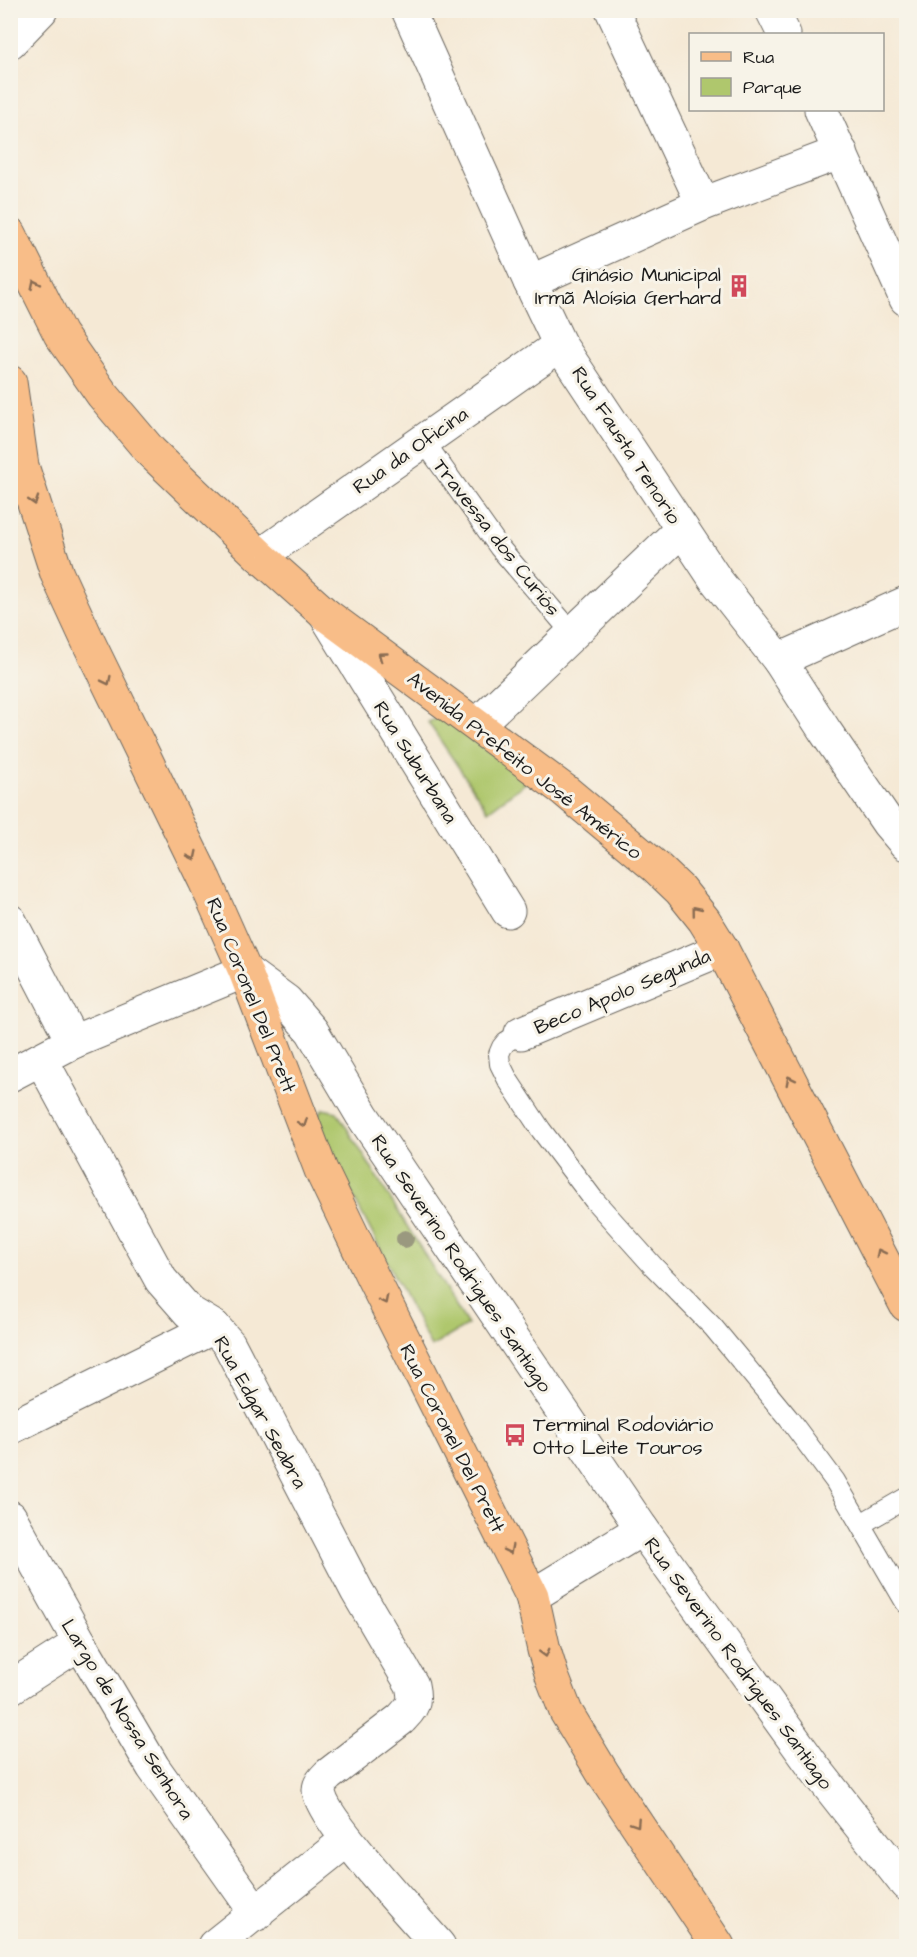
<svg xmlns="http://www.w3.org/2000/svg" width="917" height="1957" font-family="'Architects Daughter',sans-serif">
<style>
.green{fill:#afc76d;stroke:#667244;stroke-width:1.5}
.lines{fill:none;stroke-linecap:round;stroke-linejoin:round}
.service-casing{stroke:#68645d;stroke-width:22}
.minor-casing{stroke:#68645d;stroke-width:35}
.primary-casing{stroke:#68645d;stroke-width:35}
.service{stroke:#fff;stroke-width:20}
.minor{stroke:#fff;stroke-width:33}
.primary{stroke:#f8bd88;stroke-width:33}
.tree{fill:#9a997f}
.oneway{stroke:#8a6c52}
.labels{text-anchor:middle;stroke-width:6;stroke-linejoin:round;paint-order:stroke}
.poi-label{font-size:20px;fill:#1c1c1c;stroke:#f7f3e8;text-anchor:end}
.street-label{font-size:20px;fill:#1c1c1c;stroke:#f7f3e8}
</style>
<rect width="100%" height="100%" fill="#f7f3e8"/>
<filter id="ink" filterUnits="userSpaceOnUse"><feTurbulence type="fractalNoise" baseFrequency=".0167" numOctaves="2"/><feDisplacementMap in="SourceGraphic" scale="12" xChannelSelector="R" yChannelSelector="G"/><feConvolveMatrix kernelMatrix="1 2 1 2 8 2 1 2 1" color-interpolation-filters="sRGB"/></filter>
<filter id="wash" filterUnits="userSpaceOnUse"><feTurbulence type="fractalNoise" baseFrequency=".008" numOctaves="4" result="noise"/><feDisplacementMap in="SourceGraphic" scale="24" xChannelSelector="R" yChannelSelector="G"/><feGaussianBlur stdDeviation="1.35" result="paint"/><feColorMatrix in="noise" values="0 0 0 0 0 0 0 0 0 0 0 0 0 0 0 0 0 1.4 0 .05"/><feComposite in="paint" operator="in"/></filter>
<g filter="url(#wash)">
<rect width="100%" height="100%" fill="#f5e9d5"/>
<g class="green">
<polygon points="450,713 540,772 488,811 428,722"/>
<polygon points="323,1109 337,1112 468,1325 431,1347 314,1121"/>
</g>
</g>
<g filter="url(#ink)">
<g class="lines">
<g class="service-casing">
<g id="service">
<polyline points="423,440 499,547 573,634"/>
<polyline points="521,1033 506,1042 502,1047 499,1054 500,1064 508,1080 541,1130 594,1200 654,1267 713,1327 789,1419 835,1481 906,1603"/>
<polyline points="861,1524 906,1498"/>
</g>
</g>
<g class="minor-casing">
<g id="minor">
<polyline points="408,10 530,282 560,345 716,580 779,660 825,731 888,823 906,844"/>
<polyline points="612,10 703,204"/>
<polyline points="772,10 784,34"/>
<polyline points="10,42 41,10"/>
<polyline points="821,110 906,299"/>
<polyline points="530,282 703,204 841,152"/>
<polyline points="260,556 560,345"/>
<polyline points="325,614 508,911"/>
<polyline points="779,660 906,603"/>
<polyline points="477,725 682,529"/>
<polyline points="10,921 73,1042"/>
<polyline points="521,1033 722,949"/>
<path d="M 41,1059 L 161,1280 L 189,1312 L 214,1327 L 229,1344 L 357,1591 L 412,1685 C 416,1703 413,1706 401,1719 L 328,1775 C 324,1779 319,1784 319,1790 C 319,1816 418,1922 439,1946"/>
<polyline points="10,1075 73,1042 245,971 286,1001 312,1031 362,1115 642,1529 813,1766 906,1884"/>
<polyline points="10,1428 214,1327"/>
<polyline points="10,1517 80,1643 153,1767 257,1914"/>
<polyline points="532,1596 642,1529"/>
<polyline points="10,1688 80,1643"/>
<polyline points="214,1946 347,1840"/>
</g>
</g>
<g class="primary-casing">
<g id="primary">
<polyline points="10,234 60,334 102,394 151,452 260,556 325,614 564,790 656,867 680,890 704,920 722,949 906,1305"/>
<polyline points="10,382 22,466 57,574 87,639 205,881 245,971 321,1170 372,1276 532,1596 544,1650 552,1676 566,1712 604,1775 718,1946"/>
</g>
</g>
<use href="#service" class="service"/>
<use href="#minor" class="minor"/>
<use href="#primary" class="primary"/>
</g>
<circle class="tree" cx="405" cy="1239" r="9"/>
<defs><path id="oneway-chevron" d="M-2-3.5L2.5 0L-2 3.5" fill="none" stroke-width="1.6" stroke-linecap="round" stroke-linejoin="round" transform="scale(1.5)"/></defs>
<g class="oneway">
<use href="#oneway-chevron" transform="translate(35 284) rotate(-116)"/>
<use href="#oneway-chevron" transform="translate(34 501) rotate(72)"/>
<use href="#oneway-chevron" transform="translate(382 656) rotate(-144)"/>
<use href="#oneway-chevron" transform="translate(107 681) rotate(64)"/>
<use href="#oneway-chevron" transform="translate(193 856) rotate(64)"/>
<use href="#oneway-chevron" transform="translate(696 910) rotate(-129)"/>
<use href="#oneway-chevron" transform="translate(790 1080) rotate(-117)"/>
<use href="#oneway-chevron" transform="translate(303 1123) rotate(69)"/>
<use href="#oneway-chevron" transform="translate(880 1253) rotate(-117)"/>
<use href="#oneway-chevron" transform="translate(384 1300) rotate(63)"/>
<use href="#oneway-chevron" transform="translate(509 1550) rotate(63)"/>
<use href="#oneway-chevron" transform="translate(545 1653) rotate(75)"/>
<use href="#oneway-chevron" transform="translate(636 1823) rotate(57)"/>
</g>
</g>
<defs>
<g id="building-bare" transform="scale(1.8)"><path d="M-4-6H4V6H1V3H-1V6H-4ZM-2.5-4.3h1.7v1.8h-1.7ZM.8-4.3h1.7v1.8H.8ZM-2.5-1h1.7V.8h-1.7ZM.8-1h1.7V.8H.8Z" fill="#d1495b" stroke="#f7f3e8" stroke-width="2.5" paint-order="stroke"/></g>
<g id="bus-bare" transform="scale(1.8)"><path d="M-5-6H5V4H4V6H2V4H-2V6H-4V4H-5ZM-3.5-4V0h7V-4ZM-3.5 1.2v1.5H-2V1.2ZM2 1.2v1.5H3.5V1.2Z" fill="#d1495b" stroke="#f7f3e8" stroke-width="2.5" paint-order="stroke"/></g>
</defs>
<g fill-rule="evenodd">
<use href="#building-bare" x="739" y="286"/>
<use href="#bus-bare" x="515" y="1435"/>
</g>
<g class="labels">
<g class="poi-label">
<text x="721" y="281">Ginásio Municipal<tspan x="721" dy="23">Irmã Aloísia Gerhard</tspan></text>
<text x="533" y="1431" text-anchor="start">Terminal Rodoviário<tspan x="533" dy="23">Otto Leite Touros</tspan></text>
</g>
<g class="street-label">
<text transform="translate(627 445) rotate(57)" y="7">Rua Fausta Tenorio</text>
<text transform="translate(410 450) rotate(-35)" y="7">Rua da Oficina</text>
<text transform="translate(497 537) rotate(52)" y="7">Travessa dos Curiós</text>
<text transform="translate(416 762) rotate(58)" y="7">Rua Suburbana</text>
<text transform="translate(525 765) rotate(38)" y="7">Avenida Prefeito José Américo</text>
<text transform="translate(622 991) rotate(-23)" y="7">Beco Apolo Segunda</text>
<text transform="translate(252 995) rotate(68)" y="7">Rua Coronel Del Prett</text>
<text transform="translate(462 1263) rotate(56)" y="7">Rua Severino Rodrigues Santiago</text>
<text transform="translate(261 1412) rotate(61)" y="7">Rua Edgar Seabra</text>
<text transform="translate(453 1438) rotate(63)" y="7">Rua Coronel Del Prett</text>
<text transform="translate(739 1663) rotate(54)" y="7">Rua Severino Rodrigues Santiago</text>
<text transform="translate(128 1719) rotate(58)" y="7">Largo de Nossa Senhora</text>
</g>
</g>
<rect width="917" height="1957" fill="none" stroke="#f7f3e8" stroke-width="36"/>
<rect x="689" y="33" width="195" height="78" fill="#f7f3e8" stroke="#9f9d96" stroke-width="1.5"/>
<rect x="701" y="52" width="30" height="9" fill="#f8bd88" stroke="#9f9d96" stroke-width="1.5"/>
<text x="743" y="63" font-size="18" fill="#1c1c1c">Rua</text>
<rect x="701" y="78" width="30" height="18" fill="#afc76d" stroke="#9f9d96" stroke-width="1.5"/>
<text x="743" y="93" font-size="18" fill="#1c1c1c">Parque</text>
</svg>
